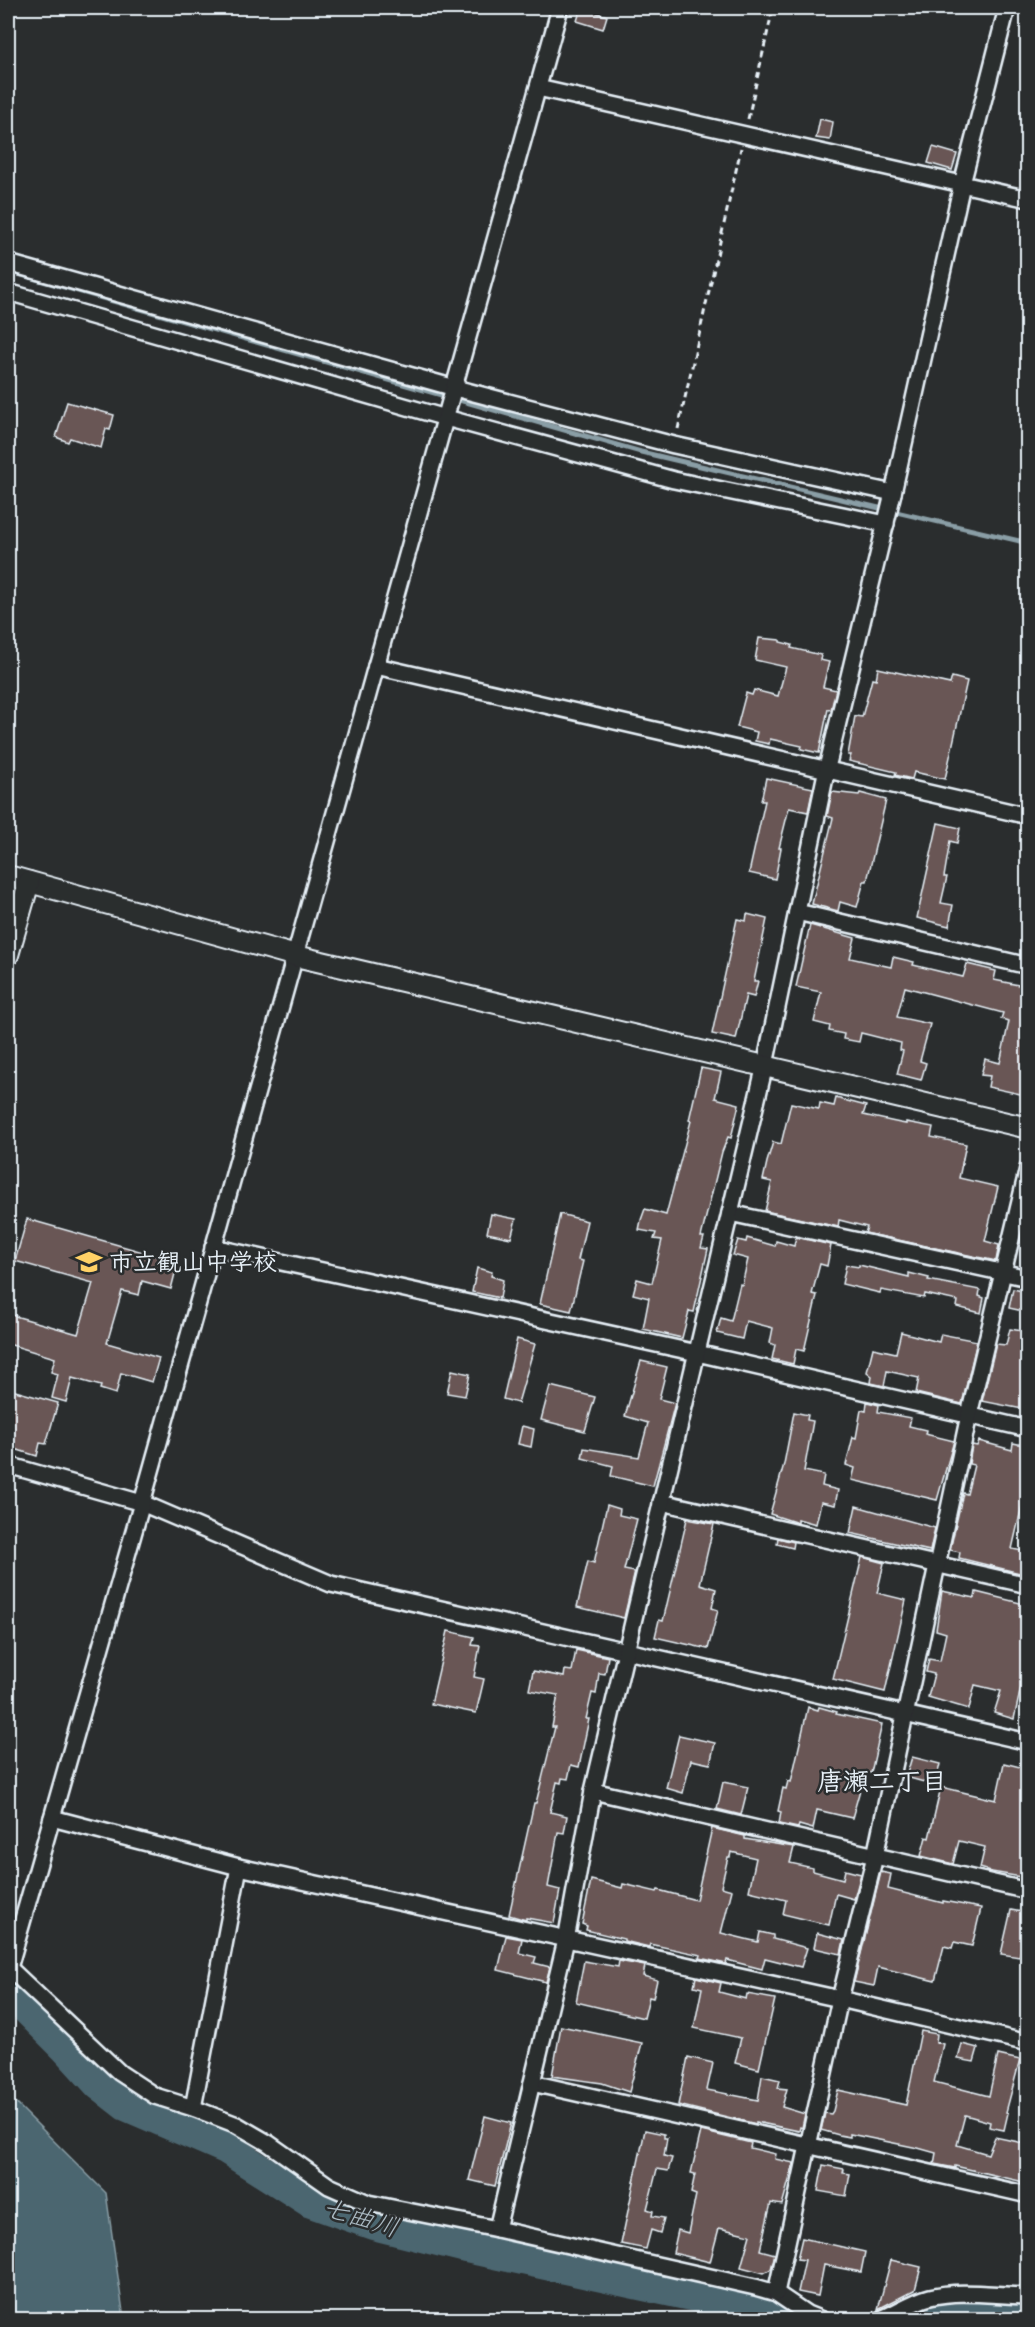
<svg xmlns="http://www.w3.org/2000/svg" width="1035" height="2327" font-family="'Indie Flower','Klee One',sans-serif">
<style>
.water{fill:#4c6670;stroke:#8a9ea6;stroke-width:1.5}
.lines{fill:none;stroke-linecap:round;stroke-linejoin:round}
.stream{stroke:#8a9ea6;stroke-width:5}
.river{stroke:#4c6670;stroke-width:32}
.building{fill:#695754;stroke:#e8f1f8;stroke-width:1.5}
.minor-casing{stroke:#e8f1f8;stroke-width:20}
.tertiary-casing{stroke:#e8f1f8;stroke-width:24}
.path{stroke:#e8f1f8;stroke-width:3;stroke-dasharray:6 4.5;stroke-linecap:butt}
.minor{stroke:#2a2d2e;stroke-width:15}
.tertiary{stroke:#2a2d2e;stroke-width:20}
.labels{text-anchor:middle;stroke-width:5;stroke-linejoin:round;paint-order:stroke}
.poi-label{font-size:24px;font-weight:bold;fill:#e8f1f8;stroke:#2a2d2e;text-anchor:start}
.neighbourhood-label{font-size:26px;font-weight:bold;fill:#e8f1f8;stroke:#2a2d2e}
.water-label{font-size:26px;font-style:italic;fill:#aab9c2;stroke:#2a2d2e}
</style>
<rect width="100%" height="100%" fill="#2a2d2e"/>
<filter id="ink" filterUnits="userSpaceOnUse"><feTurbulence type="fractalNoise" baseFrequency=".0167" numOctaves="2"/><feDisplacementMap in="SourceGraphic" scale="12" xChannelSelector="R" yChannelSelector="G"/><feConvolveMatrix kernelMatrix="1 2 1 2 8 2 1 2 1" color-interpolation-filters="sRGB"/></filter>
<g filter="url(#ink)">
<polygon class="water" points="8,2095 106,2193 124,2319 8,2319"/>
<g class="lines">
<polyline class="stream" points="8,271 641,452 1028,543"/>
<g class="river">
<polyline points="8,1990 66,2048 99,2084 126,2105 226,2148 311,2202 373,2224 462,2246 733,2304 766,2313 775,2320"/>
<polyline points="939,2320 1028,2317"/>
</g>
</g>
<g class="building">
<polygon points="581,8 607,16 603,29 577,21"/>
<polygon points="820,119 833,122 830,140 816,138"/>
<polygon points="933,147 957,154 952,170 928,163"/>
<polygon points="67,402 114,415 110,430 106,429 101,448 70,438 68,442 56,437"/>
<polygon points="759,638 780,640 780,642 792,645 791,648 821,655 820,660 829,662 823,687 836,690 831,710 828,709 819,753 801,749 802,746 770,739 769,744 755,741 757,732 737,727 746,693 752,695 754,690 778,696 786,667 755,660"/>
<polygon points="878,668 950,684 952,677 967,681 945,779 914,772 912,779 895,775 896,772 849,761 851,755 848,755 855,716 862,717 872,679 876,680"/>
<polygon points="766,778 813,788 808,812 789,808 779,848 781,848 775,879 749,873 765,801 761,801"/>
<polygon points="832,792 859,795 860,793 886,800 867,881 864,881 857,907 840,902 838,911 812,904 833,818 827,816"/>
<polygon points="938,823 960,828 957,843 950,841 944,877 947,877 941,903 953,905 949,926 917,918"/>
<polygon points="747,914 767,919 754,981 758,981 754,997 746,995 736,1039 712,1034 737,919 746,921"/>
<polygon points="810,925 855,938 850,958 891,967 893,957 914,962 913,965 963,977 967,964 996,971 994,980 1028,987 1028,1085 1025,1095 988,1087 990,1076 981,1075 985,1059 1000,1063 1009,1021 1001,1019 1003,1013 905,987 897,1017 930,1024 920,1061 926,1063 921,1080 897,1074 903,1051 900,1050 901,1043 861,1033 859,1042 843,1039 844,1034 829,1031 830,1026 814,1022 821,992 796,987"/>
<polygon points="701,1068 721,1072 715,1098 739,1104 731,1138 728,1137 722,1152 701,1237 704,1237 701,1248 708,1249 694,1312 689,1311 682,1338 643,1329 649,1298 633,1294 637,1279 652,1283 662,1240 654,1239 656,1233 639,1230 641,1220 645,1209 666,1215 691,1121 689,1120"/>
<polygon points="836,1098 866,1106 863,1115 900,1123 906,1124 906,1122 933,1127 931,1137 966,1144 959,1178 998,1187 985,1241 999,1245 996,1261 865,1233 867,1227 839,1220 838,1227 765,1211 772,1182 763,1180 767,1162 773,1142 781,1144 791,1103 819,1109 820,1103 834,1106"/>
<polygon points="491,1214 516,1219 511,1238 487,1233"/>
<polygon points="560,1214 587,1221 578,1260 583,1261 571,1311 540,1304"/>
<polygon points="27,1219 178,1262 171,1289 142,1281 139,1295 122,1291 107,1343 159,1358 152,1382 121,1373 116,1394 100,1389 101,1386 72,1378 66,1402 52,1398 58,1374 51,1372 55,1358 8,1344 8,1314 78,1334 93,1283 15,1261"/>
<polygon points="796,1237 831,1245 827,1266 820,1264 812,1294 817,1295 804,1351 796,1349 793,1364 772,1359 775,1345 770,1343 773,1328 746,1321 742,1339 717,1333 721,1318 731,1321 740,1284 742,1285 748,1259 733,1255 738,1240 746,1242 747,1238 775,1246 776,1241 794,1246"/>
<polygon points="846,1265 859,1267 859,1265 909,1277 909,1273 929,1278 928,1280 980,1290 979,1296 984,1298 981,1313 957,1307 958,1301 925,1294 924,1298 881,1290 880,1293 842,1284"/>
<polygon points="477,1268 492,1272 491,1276 503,1280 500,1298 472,1292"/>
<polygon points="1013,1289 1027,1292 1023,1311 1009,1308"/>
<polygon points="1010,1329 1028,1332 1028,1410 982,1401 996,1344 1006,1345"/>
<polygon points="901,1332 939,1342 941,1334 977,1341 962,1404 916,1393 919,1378 887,1371 884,1386 871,1383 872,1376 867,1372 873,1348 896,1353"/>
<polygon points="517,1339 535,1344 518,1403 503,1399"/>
<polygon points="641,1361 667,1367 659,1399 675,1403 653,1486 611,1476 613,1466 582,1458 584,1448 639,1457 648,1423 625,1416"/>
<polygon points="452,1370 470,1374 465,1396 447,1393"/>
<polygon points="550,1386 595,1397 585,1431 541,1420"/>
<polygon points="8,1389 58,1403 46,1444 40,1443 37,1456 8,1447"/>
<polygon points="867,1402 879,1405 878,1412 911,1418 909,1426 926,1430 925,1434 954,1441 937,1500 852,1480 855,1468 846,1465 853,1437 856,1438 861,1410 866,1411"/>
<polygon points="794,1412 808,1415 807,1420 813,1421 804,1471 824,1475 822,1486 838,1490 835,1505 821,1502 816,1524 798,1519 798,1523 770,1514 784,1464"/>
<polygon points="522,1426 534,1429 531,1447 518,1444"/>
<polygon points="979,1441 1012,1450 1013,1443 1028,1446 1028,1480 1012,1549 1028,1552 1028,1575 959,1558 960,1552 950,1550 963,1493 967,1494 974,1465 969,1464 972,1445 977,1446"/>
<polygon points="607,1505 620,1509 619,1515 637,1519 624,1570 635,1572 624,1618 577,1607 588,1561 594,1563"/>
<polygon points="856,1506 935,1528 930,1551 850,1533"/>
<polygon points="687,1519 714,1524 700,1584 716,1589 712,1608 718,1610 708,1649 655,1637 659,1620 663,1621"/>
<polygon points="778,1538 794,1542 793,1548 777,1544"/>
<polygon points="862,1557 884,1563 877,1593 906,1600 885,1692 833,1679"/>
<polygon points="942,1591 975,1598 976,1592 1028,1605 1028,1656 1014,1719 994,1713 1001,1691 975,1685 969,1709 928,1697 934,1674 926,1672 929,1659 940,1661 946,1633 936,1630"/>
<polygon points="448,1631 474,1637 472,1645 480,1646 474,1677 484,1679 476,1713 431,1704"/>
<polygon points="576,1650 608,1657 605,1674 599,1673 596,1694 592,1693 586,1719 589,1719 579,1767 571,1765 568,1779 562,1778 561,1783 557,1782 550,1812 567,1816 564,1833 558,1832 548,1887 560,1890 554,1923 526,1918 526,1920 509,1915 534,1803 536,1803 555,1727 552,1727 558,1695 529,1690 533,1671 564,1677 565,1670 572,1671"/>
<polygon points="808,1707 818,1710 819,1707 837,1712 836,1714 882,1724 871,1773 865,1772 852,1818 817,1810 813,1829 799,1825 798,1828 779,1824 781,1812 778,1811 783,1788 786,1789 788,1781 791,1782"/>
<polygon points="679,1735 715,1743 710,1764 691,1760 683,1793 666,1788"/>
<polygon points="912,1757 940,1764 935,1785 906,1777"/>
<polygon points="1004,1763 1028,1769 1028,1850 1021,1877 986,1871 987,1870 980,1868 985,1847 959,1841 953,1864 921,1856 926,1837 929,1838 941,1787 996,1800"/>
<polygon points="723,1782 748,1787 741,1815 717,1809"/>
<polygon points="712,1828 745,1836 745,1839 794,1847 790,1863 813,1868 813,1871 843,1879 845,1870 861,1874 854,1899 836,1894 829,1925 783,1914 786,1900 749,1891 756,1858 731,1852 730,1857 728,1857 721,1887 732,1890 721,1933 758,1942 760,1932 773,1935 773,1939 807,1948 801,1967 765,1958 762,1969 727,1960 726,1964 700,1958 701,1955 650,1944 649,1947 624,1941 624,1939 586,1930 587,1926 582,1924 591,1880 622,1888 623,1884 657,1892 658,1890 696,1900"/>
<polygon points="881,1872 891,1874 888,1889 943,1903 943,1901 981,1908 972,1946 954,1942 952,1948 944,1946 935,1981 878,1967 874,1986 854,1982"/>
<polygon points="1011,1910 1028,1913 1028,1924 1019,1957 1001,1954"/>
<polygon points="817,1933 844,1940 841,1954 814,1948"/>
<polygon points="506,1936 522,1939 519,1953 536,1957 534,1963 550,1967 546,1982 498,1970"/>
<polygon points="584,1961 618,1967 619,1961 645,1966 643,1976 657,1980 653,1998 649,1997 644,2018 576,2002"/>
<polygon points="696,1977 721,1983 719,1992 746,1999 747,1994 775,1999 759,2069 735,2063 741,2038 694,2028 702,1988 694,1986"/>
<polygon points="561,2026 642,2043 629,2092 602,2083 552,2076"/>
<polygon points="921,2031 937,2034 936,2042 943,2044 934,2082 989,2096 998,2055 1020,2060 1006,2112 1008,2113 1004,2130 989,2127 990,2122 965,2115 957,2145 988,2154 995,2137 1028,2144 1028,2183 955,2166 955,2168 934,2164 936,2153 918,2148 850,2134 850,2137 839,2135 821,2130 825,2113 831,2114 833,2111 838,2090 906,2105"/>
<polygon points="962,2044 978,2048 974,2062 958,2059"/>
<polygon points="688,2057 713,2063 707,2090 758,2100 762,2076 780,2080 778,2088 787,2089 782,2107 805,2114 802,2128 800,2127 799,2131 756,2122 756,2124 678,2105"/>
<polygon points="485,2116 511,2123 495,2186 469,2180"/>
<polygon points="645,2130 664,2134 664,2138 667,2138 664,2156 672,2158 668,2171 657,2169 647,2209 653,2211 652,2216 664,2218 660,2233 651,2230 646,2249 621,2244"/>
<polygon points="701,2131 751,2143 750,2148 776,2154 775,2159 794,2163 782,2205 771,2203 760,2250 775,2254 771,2269 764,2273 741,2267 750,2235 719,2228 710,2262 673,2253 678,2230 688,2233 696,2195 691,2193 695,2174 691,2173"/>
<polygon points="823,2165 844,2169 843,2173 850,2174 846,2196 818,2191"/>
<polygon points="802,2238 865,2252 861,2272 824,2265 818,2296 798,2292 805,2260 797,2259"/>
<polygon points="891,2260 921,2267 915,2290 878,2309"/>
</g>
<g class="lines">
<g class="minor-casing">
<g id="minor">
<polyline points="538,88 1028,199"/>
<polyline points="8,263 455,388 674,445 893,493"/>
<polyline points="8,292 446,418 674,480 886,524"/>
<polyline points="376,666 1028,816"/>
<polyline points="797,912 1028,966"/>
<polyline points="730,1213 1028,1278"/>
<polyline points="213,1247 697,1353 1028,1429"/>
<polyline points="8,1465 142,1503 331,1584 1028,1742"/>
<polyline points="661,1502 1028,1585"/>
<polyline points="593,1791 1028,1891"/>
<polyline points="52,1818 239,1867 840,1999 1028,2043"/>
<polyline points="8,1967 120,2073 155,2096 193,2108 237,2125 268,2143 329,2186 368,2203 497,2229 755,2287 776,2293 807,2314 822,2320"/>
<polyline points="9,1968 142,1503 560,8"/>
<polyline points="532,2083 1028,2195"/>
<polyline points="193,2108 239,1867"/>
<polyline points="497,2229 566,1940 593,1791 765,1065 827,768 893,493 962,184 1007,8"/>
<polyline points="776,2293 840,1999 875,1856 969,1415 1028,1168"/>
<path d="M 879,2320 C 897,2313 911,2302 930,2297 C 961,2289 996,2296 1028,2296"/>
</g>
</g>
<g class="tertiary-casing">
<g id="tertiary">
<polyline points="8,876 296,956 1028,1128"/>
<polyline points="8,955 29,882"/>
</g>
</g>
<g class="path">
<polyline points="748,119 773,8"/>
<polyline points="678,429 741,148"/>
</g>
<use href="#minor" class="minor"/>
<use href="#tertiary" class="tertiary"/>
</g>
</g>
<defs>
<g id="school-bare" transform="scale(2.07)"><path d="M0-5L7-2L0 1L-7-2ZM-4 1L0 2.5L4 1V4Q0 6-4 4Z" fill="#ffd166" stroke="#2a2d2e" stroke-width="2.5" paint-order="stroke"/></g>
</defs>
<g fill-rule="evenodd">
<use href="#school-bare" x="89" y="1262"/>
</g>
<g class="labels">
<g class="poi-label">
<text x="109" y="1270">市立観山中学校</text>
</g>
<g class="neighbourhood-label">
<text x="882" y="1790">唐瀬二丁目</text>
</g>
<g class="water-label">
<text transform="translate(361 2217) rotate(17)" y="9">七曲川</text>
</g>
</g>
<rect width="1035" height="2327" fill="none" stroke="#2a2d2e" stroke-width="30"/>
<rect x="15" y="15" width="1005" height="2297" fill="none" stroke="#e8f1f8" stroke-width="2" filter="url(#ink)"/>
</svg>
